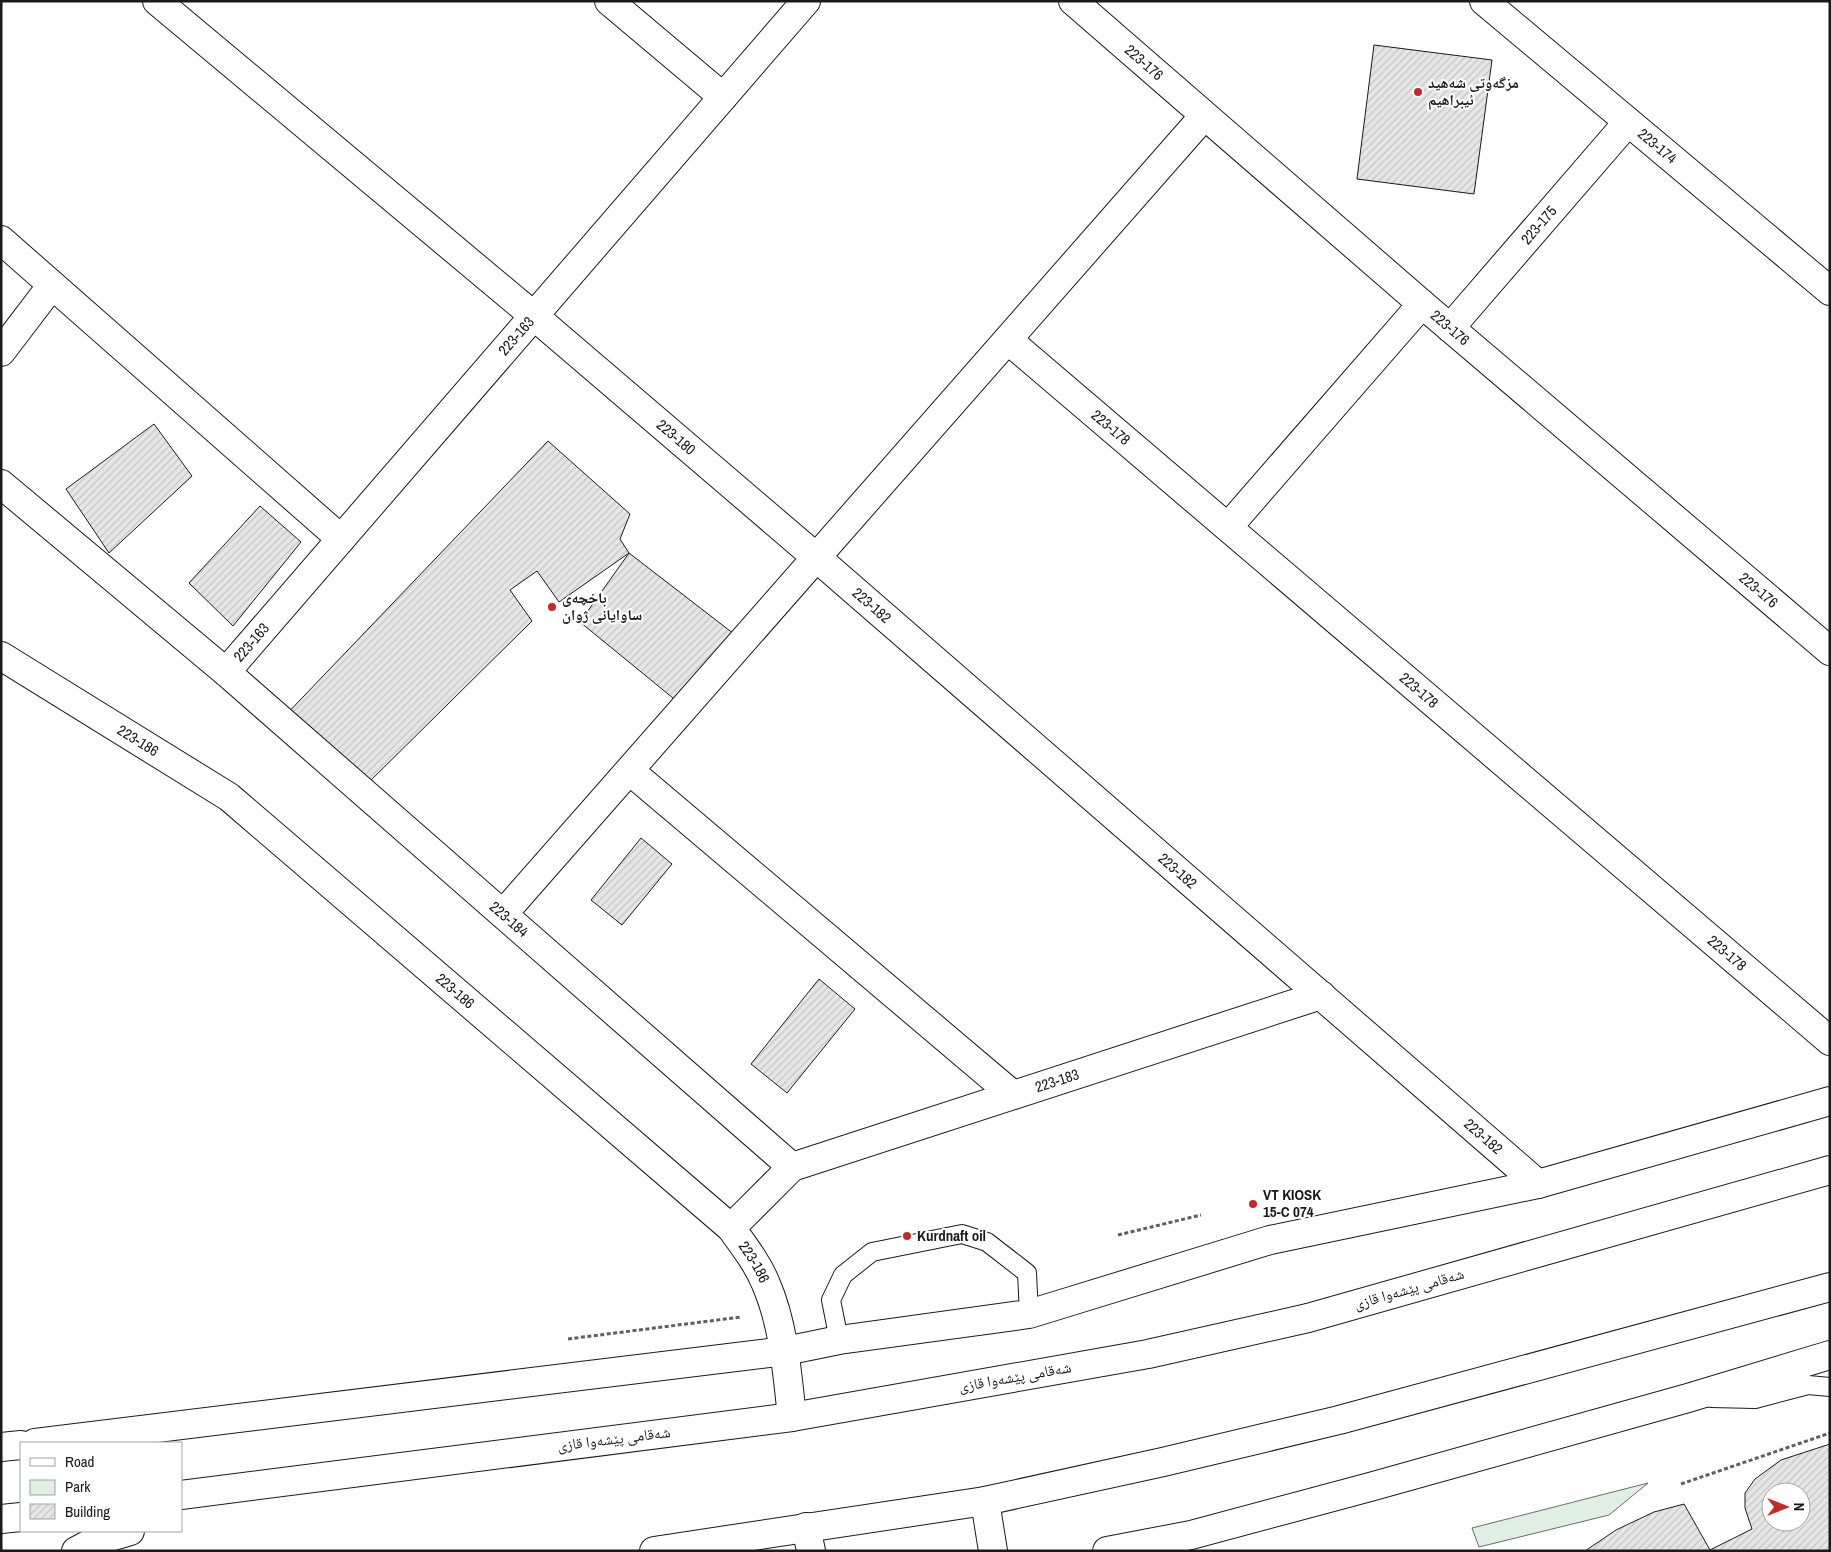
<svg xmlns="http://www.w3.org/2000/svg" width="1831" height="1552" font-family="'Archivo Narrow','Noto Naskh Arabic',sans-serif">
<style>
.green{fill:#e0efe3;stroke:#6a6a6a}
.building{fill:url(#building-hatch);stroke:#1a1a1a;fill-rule:evenodd}
.lines{fill:none;stroke-linecap:round;stroke-linejoin:round}
.lane-casing{stroke:#1a1a1a;stroke-width:20}
.street-casing{stroke:#1a1a1a;stroke-width:30}
.secondary-casing{stroke:#1a1a1a;stroke-width:30}
.highway-casing{stroke:#1a1a1a;stroke-width:30}
.path{stroke:#5f5f5f;stroke-width:3;stroke-dasharray:4 2.5;stroke-linecap:butt}
.lane{stroke:#fff;stroke-width:18}
.street{stroke:#fff;stroke-width:28}
.secondary{stroke:#fff;stroke-width:28}
.highway{stroke:#fff;stroke-width:28}
.poi-dot{fill:#c62828;stroke:#fff;stroke-width:2}
.labels{text-anchor:middle;stroke-width:4;stroke-linejoin:round;paint-order:stroke}
.street-label{font-size:15px;fill:#1a1a1a;stroke:#fff}
.poi-label{font-size:15px;font-weight:bold;fill:#1a1a1a;stroke:#fff;text-anchor:start}
</style>
<defs>
<pattern id="building-hatch" width="6" height="6" patternUnits="userSpaceOnUse" patternTransform="scale(1.25)"><rect width="6" height="6" fill="#e6e6e6"/><path d="M-1 1l2-2M0 6l6-6M5 7l2-2" fill="none" stroke="#c5c5c5"/></pattern>
</defs>
<rect width="100%" height="100%" fill="#fff"/>
<polygon class="green" points="1648,1483 1609,1515 1479,1547 1472,1528"/>
<g class="building">
<polygon points="1374,45 1492,60 1474,194 1357,179"/>
<polygon points="154,424 192,476 109,553 66,489"/>
<polygon points="548,441 630,514 620,539 629,553 559,602 537,571 510,590 532,621 361,790 281,720"/>
<polygon points="260,506 301,542 233,626 189,583"/>
<polygon points="629,553 734,634 679,703 580,622"/>
<polygon points="641,838 672,864 622,925 591,900"/>
<polygon points="819,979 855,1009 787,1093 751,1064"/>
<path d="M 1830,1444 L 1830,1551 L 1585,1551 L 1616,1530 L 1654,1512 L 1684,1504 L 1710,1550 L 1752,1529 L 1745,1508 L 1745,1493 L 1755,1479 L 1781,1460 ZM 1771,1492 L 1801,1492 L 1801,1522 L 1771,1522 Z"/>
</g>
<g class="lines">
<g class="lane-casing">
<g id="lane">
<polyline points="839,1340 831,1300 843,1275 872,1252 962,1234 987,1242 1027,1273 1029,1314"/>
<polyline points="1711,1398 1755,1399 1808,1385 1830,1387"/>
</g>
</g>
<g class="street-casing">
<g id="street">
<path id="s1" d="M 157,1 L 534,316 L 817,558 L 1538,1184"/>
<polyline points="609,1 723,97"/>
<path id="s2" d="M 1073,1 L 1422,304 L 1830,651"/>
<path id="s3" d="M 1484,1 L 1830,291"/>
<polyline points="1,240 341,539"/>
<path id="s4" d="M 1450,328 L 1628,122"/>
<path id="s5" d="M 1008,340 L 1830,1041"/>
<polyline points="1,352 52,285"/>
<path id="s6" d="M 1,484 L 226,672 L 792,1167"/>
<polyline points="1228,527 1422,304"/>
<path id="s7" d="M 1,656 L 229,797 L 731,1228 C 744,1246 758,1264 766,1284 C 784,1326 787,1372 792,1417"/>
<path id="s8" d="M 226,672 L 806,1"/>
<polyline points="630,771 1013,1095"/>
<polyline points="503,914 1204,116"/>
<path id="s9" d="M 731,1228 L 792,1167 L 1321,995"/>
</g>
</g>
<g class="secondary-casing">
<g id="secondary">
<polyline points="35,1443 785,1351 839,1340 1029,1314 1270,1240 1538,1184 1830,1101"/>
<polyline points="1,1447 21,1445"/>
<polyline points="1107,1551 1191,1535 1370,1487 1688,1398 1830,1355"/>
</g>
</g>
<g class="highway-casing">
<g id="highway">
<polyline points="181,1495 792,1417 1148,1354 1308,1318 1830,1170"/>
<polyline points="985,1501 993,1551"/>
<polyline points="1,1519 21,1517"/>
<polyline points="806,1527 811,1551"/>
<polyline points="76,1551 93,1542 130,1531"/>
<polyline points="654,1551 985,1501 1163,1462 1339,1420 1830,1287"/>
</g>
</g>
<g class="path">
<polyline points="1118,1235 1201,1215"/>
<polyline points="568,1339 741,1317"/>
<polyline points="1681,1484 1830,1433"/>
</g>
<use href="#lane" class="lane"/>
<use href="#street" class="street"/>
<use href="#secondary" class="secondary"/>
<use href="#highway" class="highway"/>
</g>
<g class="poi-dot">
<circle cx="1418" cy="92" r="5"/>
<circle cx="552" cy="607" r="5"/>
<circle cx="1253" cy="1204" r="5"/>
<circle cx="907" cy="1236" r="5"/>
</g>
<g class="labels">
<g class="street-label">
<text dy="5" stroke="none"><textPath href="#s2" startOffset="94">223-176</textPath></text>
<text dy="5" stroke="none"><textPath href="#s3" startOffset="226">223-174</textPath></text>
<text dy="5" stroke="none"><textPath href="#s4" startOffset="136">223-175</textPath></text>
<text dy="5" stroke="none"><textPath href="#s2" startOffset="499">223-176</textPath></text>
<text dy="5" stroke="none"><textPath href="#s8" startOffset="444">223-163</textPath></text>
<text dy="5" stroke="none"><textPath href="#s5" startOffset="135">223-178</textPath></text>
<text dy="5" stroke="none"><textPath href="#s1" startOffset="678">223-180</textPath></text>
<text dy="5" stroke="none"><textPath href="#s2" startOffset="904">223-176</textPath></text>
<text dy="5" stroke="none"><textPath href="#s1" startOffset="936">223-182</textPath></text>
<text dy="5" stroke="none"><textPath href="#s8" startOffset="39">223-163</textPath></text>
<text dy="5" stroke="none"><textPath href="#s5" startOffset="540">223-178</textPath></text>
<text dy="5" stroke="none"><textPath href="#s7" startOffset="161">223-186</textPath></text>
<text dy="5" stroke="none"><textPath href="#s1" startOffset="1341">223-182</textPath></text>
<text dy="5" stroke="none"><textPath href="#s6" startOffset="669">223-184</textPath></text>
<text dy="5" stroke="none"><textPath href="#s5" startOffset="945">223-178</textPath></text>
<text dy="5" stroke="none"><textPath href="#s7" startOffset="566">223-186</textPath></text>
<text dy="5" stroke="none"><textPath href="#s9" startOffset="365">223-183</textPath></text>
<text dy="5" stroke="none"><textPath href="#s1" startOffset="1746">223-182</textPath></text>
<text dy="5" stroke="none"><textPath href="#s7" startOffset="971">223-186</textPath></text>
<text transform="translate(1409 1289) rotate(-16)" y="5">شەقامی پێشەوا قازی</text>
<text transform="translate(1015 1377) rotate(-10)" y="5">شەقامی پێشەوا قازی</text>
<text transform="translate(614 1439) rotate(-7)" y="5">شەقامی پێشەوا قازی</text>
</g>
<g class="poi-label">
<text x="1428" y="88">مزگەوتی شەهید<tspan x="1428" dy="17">ئیبراهیم</tspan></text>
<text x="562" y="603">باخچەی<tspan x="562" dy="17">ساوایانی ژوان</tspan></text>
<text x="1263" y="1200">VT KIOSK<tspan x="1263" dy="17">15-C 074</tspan></text>
<text x="917" y="1241">Kurdnaft oil</text>
</g>
</g>
<rect width="1831" height="1552" fill="none" stroke="#1a1a1a" stroke-width="5"/>
<rect x="20" y="1442" width="162" height="90" fill="#ffffff" stroke="#a3a3a3"/>
<rect x="30" y="1458" width="25" height="8" fill="#ffffff" stroke="#a3a3a3"/>
<text x="65" y="1467" font-size="15" fill="#1a1a1a">Road</text>
<rect x="30" y="1480" width="25" height="15" fill="#e0efe3" stroke="#a3a3a3"/>
<text x="65" y="1492" font-size="15" fill="#1a1a1a">Park</text>
<rect x="30" y="1504" width="25" height="15" fill="url(#building-hatch)" stroke="#a3a3a3"/>
<text x="65" y="1517" font-size="15" fill="#1a1a1a">Building</text>
<g transform="translate(1786 1507) rotate(90)"><circle r="24" fill="#ffffff" stroke="#a3a3a3"/>
<path d="M0-4L9 19L0 12L-9 19Z" fill="#c62828"/>
<text y="-8" font-size="14" font-weight="bold" text-anchor="middle" fill="#1a1a1a">N</text>
</g>
</svg>
